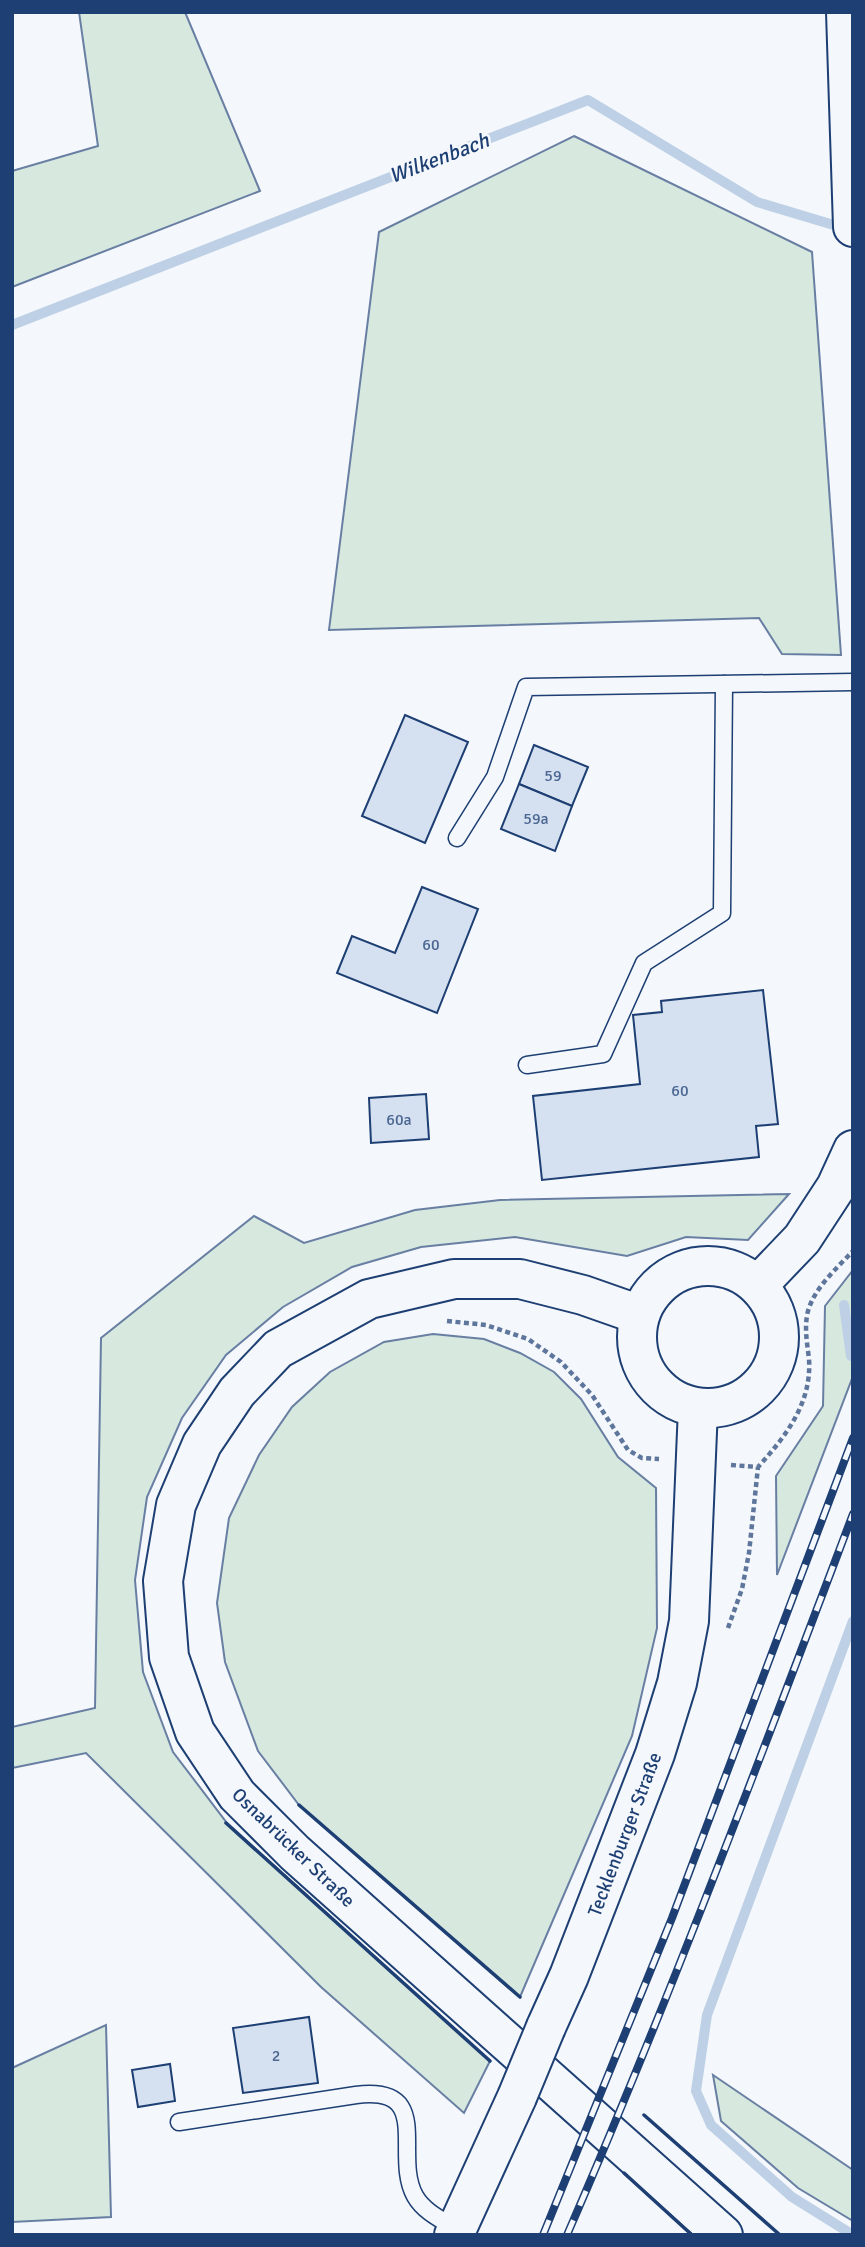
<svg xmlns="http://www.w3.org/2000/svg" width="865" height="2247" font-family="Signika,sans-serif">
<style>
.green{fill:#d7e8df;stroke:#687fa3;stroke-width:2}
.lines{fill:none;stroke-linecap:round;stroke-linejoin:round}
.stream{stroke:#bed0e5;stroke-width:10}
.building{fill:#d5e0f0;stroke:#1d3f73;stroke-width:2}
.service-casing{stroke:#1d3f73;stroke-width:19}
.tertiary-casing{stroke:#1d3f73;stroke-width:42}
.secondary-casing{stroke:#1d3f73;stroke-width:42}
.path{stroke:#5e769c;stroke-width:4.5;stroke-dasharray:5 3.5;stroke-linecap:butt}
.service{stroke:#f4f7fb;stroke-width:16}
.tertiary{stroke:#f4f7fb;stroke-width:38}
.secondary{stroke:#f4f7fb;stroke-width:38}
.rail-casing{stroke:#1d3f73;stroke-width:8}
.rail{stroke:#f4f7fb;stroke-width:5;stroke-dasharray:16;stroke-linecap:butt}
.tertiary-bridge-casing{stroke:#1d3f73;stroke-width:42;stroke-linecap:butt}
.tertiary-bridge{stroke:#f4f7fb;stroke-width:38}
.wall{stroke:#1d3f73;stroke-width:3.5}
.labels{text-anchor:middle;stroke-width:5;stroke-linejoin:round;paint-order:stroke}
.number-label{font-size:16px;fill:#4b6792}
.street-label{font-size:19px;fill:#1d3f73;stroke:#f4f7fb}
.water-label{font-size:21px;font-style:italic;fill:#1d3f73;stroke:#f4f7fb}
</style>
<rect width="100%" height="100%" fill="#f4f7fb"/>
<g class="green">
<polygon points="79,12 185,12 260,191 12,287 12,171 98,146"/>
<polygon points="574,136 812,252 841,655 782,654 759,618 329,630 379,232"/>
<polygon points="789,1194 748,1240 686,1237 627,1256 515,1237 421,1247 352,1267 283,1307 226,1355 182,1418 147,1497 135,1580 143,1672 173,1752 227,1823 490,2061 464,2113 321,1987 86,1753 12,1768 12,1727 95,1708 101,1338 254,1216 304,1243 415,1210 500,1200"/>
<polygon points="853,1270 853,1376 777,1575 776,1476 823,1406 825,1306"/>
<polygon points="433,1334 484,1339 520,1353 554,1372 581,1399 618,1457 656,1488 657,1628 632,1736 520,1997 299,1805 258,1751 225,1662 217,1603 229,1518 259,1455 292,1407 330,1372 384,1342"/>
<polygon points="106,2025 111,2217 12,2222 12,2068"/>
<polygon points="713,2075 853,2170 853,2221 798,2188 721,2121"/>
</g>
<g class="lines">
<g class="stream">
<polyline points="12,325 588,100 757,202 847,229"/>
<polyline points="844,1305 851,1356"/>
<polyline points="853,2235 792,2197 711,2125 696,2091 707,2015 853,1621"/>
</g>
</g>
<g class="building">
<polygon points="405,715 468,742 425,843 362,816"/>
<polygon points="534,745 588,767 572,806 519,784"/>
<polygon points="519,784 572,806 555,851 501,829"/>
<polygon points="422,887 478,909 437,1013 337,973 352,936 395,953"/>
<polygon points="763,990 778,1124 756,1126 759,1157 542,1180 533,1096 640,1084 633,1015 662,1012 661,1001"/>
<polygon points="426,1094 429,1139 371,1143 369,1098"/>
<polygon points="309,2017 318,2083 243,2093 233,2028"/>
<polygon points="170,2064 175,2101 138,2107 132,2070"/>
</g>
<g class="lines">
<g class="service-casing">
<g id="service">
<polyline points="457,838 495,777 526,687 853,682"/>
<polyline points="527,1065 603,1054 644,963 722,913 724,684"/>
<path d="M 179,2122 L 356,2095 C 435,2085 392,2155 415,2196 C 424,2212 442,2220 457,2229"/>
</g>
</g>
<g class="tertiary-casing">
<g id="tertiary">
<polyline points="546,2027 569,1976 655,1754 677,1683 689,1621 698,1408"/>
<polyline points="454,2235 517,2097"/>
</g>
</g>
<g class="secondary-casing">
<g id="secondary">
<polyline points="846,12 853,227"/>
<circle cx="708" cy="1337" r="71"/>
<polyline points="758,1285 802,1239 836,1187 853,1150"/>
<polyline points="640,1315 583,1295 520,1279 454,1279 369,1299 278,1349 237,1392 202,1444 176,1505 163,1581 169,1657 195,1732 237,1795 295,1853 723,2235"/>
</g>
</g>
<g class="path">
<polyline points="447,1321 486,1325 528,1339 561,1362 592,1395 628,1450 642,1458 659,1459"/>
<path d="M 731,1465 L 758,1467 C 786,1436 812,1403 809,1359 C 807,1342 804,1327 808,1311 C 815,1287 837,1268 853,1251"/>
<polyline points="728,1628 742,1589 749,1553 758,1467"/>
</g>
<use href="#service" class="service"/>
<use href="#tertiary" class="tertiary"/>
<use href="#secondary" class="secondary"/>
<g class="rail-casing">
<g id="rail">
<polyline points="543,2235 672,1918 853,1438"/>
<path d="M 567,2235 C 670,1998 761,1756 853,1514"/>
</g>
</g>
<use href="#rail" class="rail"/>
<g class="tertiary-bridge-casing">
<polyline id="tertiary-bridge" points="517,2097 546,2027"/>
</g>
<use href="#tertiary-bridge" class="tertiary-bridge"/>
<g class="wall">
<polyline points="299,1805 520,1997"/>
<polyline points="226,1823 490,2061"/>
<polyline points="644,2115 780,2235"/>
<polyline points="624,2173 692,2235"/>
</g>
</g>
<g class="labels">
<g class="number-label">
<text x="553" y="781">59</text>
<text x="536" y="824">59a</text>
<text x="431" y="950">60</text>
<text x="680" y="1096">60</text>
<text x="399" y="1125">60a</text>
<text x="276" y="2061">2</text>
</g>
<g class="street-label">
<text transform="translate(624 1834) rotate(-69)" y="7">Tecklenburger Straße</text>
<text transform="translate(294 1847) rotate(44)" y="7">Osnabrücker Straße</text>
</g>
<g class="water-label">
<text transform="translate(439 158) rotate(-21)" y="7">Wilkenbach</text>
</g>
</g>
<rect width="865" height="2247" fill="none" stroke="#1d3f73" stroke-width="28"/>
</svg>
